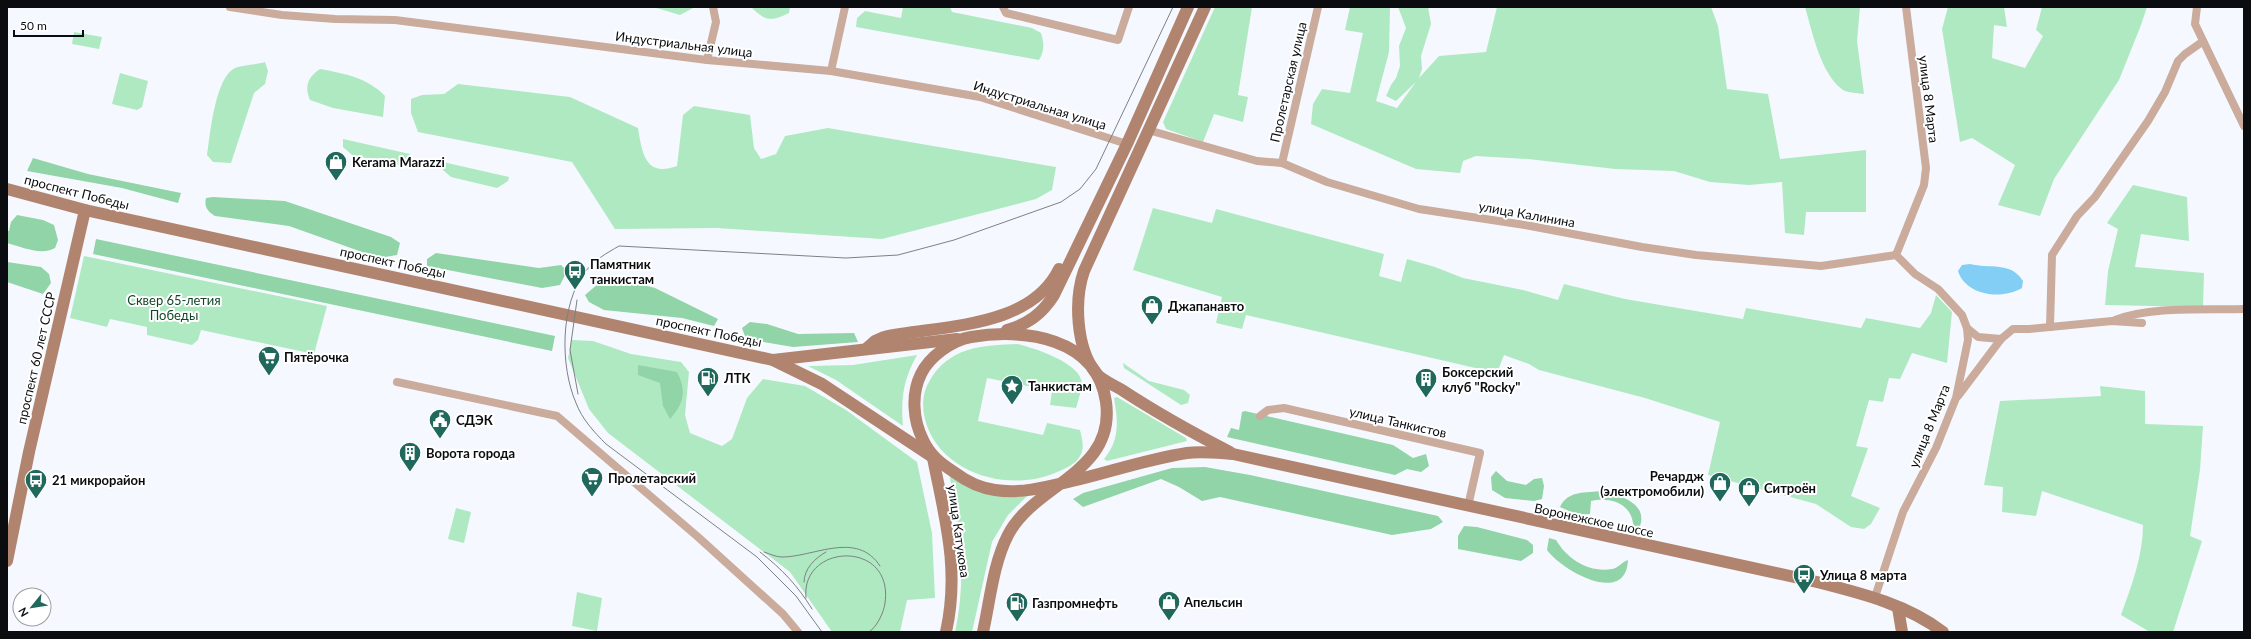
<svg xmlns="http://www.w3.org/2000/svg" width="2251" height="639" font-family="Lato,sans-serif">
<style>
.green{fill:#afe9c2}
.forest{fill:#90d4a7}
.water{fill:#82cef5}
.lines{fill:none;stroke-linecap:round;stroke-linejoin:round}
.street{stroke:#caab9c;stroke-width:8}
.secondary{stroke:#b1846f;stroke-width:12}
.tram{stroke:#7d8084;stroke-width:1}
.labels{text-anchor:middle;stroke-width:4;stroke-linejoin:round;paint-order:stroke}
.street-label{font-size:13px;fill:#0a0c0f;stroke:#fff}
.poi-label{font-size:13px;font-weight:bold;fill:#0a0c0f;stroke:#fff;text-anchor:start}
.park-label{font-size:13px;fill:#124629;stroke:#fff}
</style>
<rect width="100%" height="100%" fill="#f5f9ff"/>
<g class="green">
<polygon points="653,7 695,7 680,15"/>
<path d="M 751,7 L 790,7 L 789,13 C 771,22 765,21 751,7 Z"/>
<path d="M 903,7 L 950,7 L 952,12 L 1032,28 L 1041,33 C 1044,43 1045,50 1039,60 L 856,27 L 857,18 L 865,11 L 901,18 Z"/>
<polygon points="1215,7 1252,7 1238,95 1248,97 1243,122 1214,114 1203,142 1166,129 1163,122"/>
<polygon points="1350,7 1390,7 1389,52 1376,101 1397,108 1416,82 1396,101 1386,96 1391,85 1396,78 1400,66 1399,46 1406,28 1398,7 1428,7 1431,24 1421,56 1422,69 1419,78 1439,56 1486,52 1497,7 1711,7 1718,26 1727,89 1768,94 1780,159 1866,150 1866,212 1806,212 1804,235 1785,233 1782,182 1749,185 1710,182 1674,171 1615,169 1528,159 1476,156 1463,161 1460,173 1416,169 1311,124 1313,104 1322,89 1350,93 1363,33 1345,30"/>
<path d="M 1805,7 L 1860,7 L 1857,41 L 1864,94 C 1858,93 1848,93 1843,90 C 1821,75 1812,31 1805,7 Z"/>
<polygon points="1948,7 2004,7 2007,27 1994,25 1992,58 2025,68 2043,36 2036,30 2042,7 2147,7 2141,25 2119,80 2054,179 2040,216 1998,205 2015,165 1972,138 1960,142 1942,29"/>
<polygon points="74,32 102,37 99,49 72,44"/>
<path d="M 265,62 L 268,71 L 265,84 L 254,93 L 231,163 L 213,162 L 207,155 C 210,135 215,77 235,68 C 241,65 256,65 265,62 Z"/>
<path d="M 320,69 C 343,73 368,78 385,96 L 383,117 L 333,108 L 310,100 C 304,86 308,77 320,69 Z"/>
<polygon points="120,73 148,81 142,107 137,110 112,104"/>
<path d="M 458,84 L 570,97 L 638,128 C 642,152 645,178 677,166 L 683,115 L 694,106 L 750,115 L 754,148 L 761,159 L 776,154 L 785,136 L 828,128 L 1056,167 L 1052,190 L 1036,199 L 882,239 L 717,228 L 615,229 L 572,162 L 418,132 L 411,113 L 411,99 L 422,95 L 444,94 Z"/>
<polygon points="343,139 410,154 408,158 398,165 352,155 343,147"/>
<polygon points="443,162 509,177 508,181 497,188 451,177 443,170"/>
<polygon points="2133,185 2187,197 2189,241 2141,234 2135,267 2204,273 2203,307 2105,305 2108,271 2118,229 2107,223"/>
<polygon points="1153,208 1212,223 1216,209 1384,254 1379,276 1401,282 1407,259 1435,267 1463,278 1523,290 1558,300 1564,284 1625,299 1743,319 1746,308 1861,328 1866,318 1920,328 1931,313 1936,295 1952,312 1947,363 1912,353 1900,379 1889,378 1883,402 1869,400 1856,446 1868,448 1851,496 1880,508 1871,524 1864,529 1851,527 1816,504 1708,475 1720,422 1645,398 1539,370 1529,364 1504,355 1497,373 1246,315 1242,329 1216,323 1222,297 1133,270"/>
<polygon points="84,256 327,306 314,354 201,330 198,340 192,345 147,335 147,327 110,319 107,327 70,318"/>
<polygon points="572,340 593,341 631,354 681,362 689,372 685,415 690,433 722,446 732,439 747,398 763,379 805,386 846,410 917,462 932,533 935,598 907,600 900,632 832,632 790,572 608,433 589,409 568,358"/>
<path d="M 1018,344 C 1034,348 1082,363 1082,384 C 1081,392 1078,401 1076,408 L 1050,405 L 1052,391 L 987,378 L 978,421 L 1043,435 L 1047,423 L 1080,430 C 1082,439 1085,448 1080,456 C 1075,465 1064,469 1055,473 C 1010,492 945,475 927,426 C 922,412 921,395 929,382 C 948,347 982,345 1018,344 Z"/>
<path d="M 917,355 C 903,381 901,397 903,426 L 836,380 L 808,366 L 853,365 Z"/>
<polygon points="1123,363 1149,381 1184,390 1190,395 1188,403 1181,405 1124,368"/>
<path d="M 2100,386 L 2145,391 L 2145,424 L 2203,426 L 2200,470 L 2190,536 L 2202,541 L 2173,632 L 2150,632 L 2121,615 C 2131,587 2143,556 2143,525 L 2042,491 L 2036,516 L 2002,512 L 2003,487 L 1984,485 L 2000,401 L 2101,396 Z"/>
<path d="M 1117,397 L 1186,438 L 1187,441 L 1107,461 L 1104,459 C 1120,440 1118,421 1114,398 Z"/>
<path d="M 949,473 L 1030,493 L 1008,515 L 992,542 L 972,632 L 955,632 C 967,578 960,527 949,473 Z"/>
<polygon points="456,508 471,512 464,543 448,539"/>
<polygon points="577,592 602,598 597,631 572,626"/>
</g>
<g class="forest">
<polygon points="33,158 88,174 181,193 178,203 122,188 27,171"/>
<path d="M 213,197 L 285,201 L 391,237 L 400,243 L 397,255 L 379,258 L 289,226 L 215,216 C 207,211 204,206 206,198 Z"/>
<path d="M 17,215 L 43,220 L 54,225 L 58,240 L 55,248 C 41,256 22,247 7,243 L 7,231 L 9,231 L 11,222 Z"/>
<polygon points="96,239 555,336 552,351 93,254"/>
<polygon points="436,253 539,268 561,265 567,271 560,285 542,288 427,266 427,259"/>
<polygon points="7,262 41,267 49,274 51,283 43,294 7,282"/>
<polygon points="624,280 655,288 718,319 714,326 682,318 604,310 589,302 585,295 598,284"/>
<polygon points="750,322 767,324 798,334 854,333 858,342 793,347 746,339 742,328"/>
<path d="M 638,365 L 677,372 C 687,392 684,403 670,419 L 663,406 L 660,383 L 638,375 Z"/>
<polygon points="1245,411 1393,445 1413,458 1426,454 1429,466 1421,472 1407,469 1395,475 1227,437 1231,428 1239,430 1242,412"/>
<polygon points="1205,467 1250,475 1438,516 1443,522 1431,529 1392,535 1220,497 1202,501 1179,487 1161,479 1083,507 1073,499 1083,493 1172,468"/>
<polygon points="1496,471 1507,481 1526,485 1534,479 1542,478 1544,486 1542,499 1534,501 1505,498 1492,490 1491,477"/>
<path d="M 1602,491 C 1619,495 1648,503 1640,526 L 1634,527 C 1633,523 1632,516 1629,512 C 1621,500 1604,498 1591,501 L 1590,514 L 1578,515 L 1560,507 C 1568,490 1586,493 1602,491 Z"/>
<polygon points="1464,526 1477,527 1527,540 1533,545 1533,553 1521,561 1458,549 1458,536"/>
<path d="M 1549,538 L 1556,540 C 1567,559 1589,573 1612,569 C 1618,568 1622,562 1628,560 C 1626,607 1561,570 1547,550 Z"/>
</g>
<path class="water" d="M 1970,264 C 1989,269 2011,261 2023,281 L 2022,288 C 2002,300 1966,296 1958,271 L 1962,265 Z"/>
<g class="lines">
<g class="street">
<polyline points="230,7 282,15 335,19 395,20 707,60 831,71 980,97 1127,144"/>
<polyline points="1003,7 1006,13 1118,40 1129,7"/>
<polyline points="2197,7 2195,24 2244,126"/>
<polyline points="707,60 716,22 713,7"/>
<polyline points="831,71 845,7"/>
<polyline points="1148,130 1257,161 1282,163 1327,182 1419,209 1525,225 1642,247 1696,255 1821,266 1896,255"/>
<polyline points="1282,163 1318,7"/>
<path d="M 2115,320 C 2150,306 2205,310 2244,309"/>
<polyline points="2050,327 2052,255 2077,216 2095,197 2148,121 2165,92 2178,61 2185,54 2202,42"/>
<polyline points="1967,328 1978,337 2001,339"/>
<polyline points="397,382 557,416 698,537 783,614 798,632"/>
<polyline points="1958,396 2001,339 2013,329 2029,329 2112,321 2142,323"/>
<polyline points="1260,416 1268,410 1284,408 1480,453 1468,506"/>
<polyline points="1875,597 1903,512 1936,448 1956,398 1968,340 1967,328 1962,315 1938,289 1915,274 1896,255 1924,185 1926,168 1906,7"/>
</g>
<g class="secondary">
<path d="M 1205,7 L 1084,271 C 1074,300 1076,348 1096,373 C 1101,380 1114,385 1122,390 C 1157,413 1193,433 1230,452"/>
<polyline points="7,189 85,210 773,360 822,384 931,456"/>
<path d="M 1007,330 C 1028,324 1042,314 1054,295 L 1127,144 L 1188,7"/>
<path d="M 866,349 L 875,341 L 884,337 C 941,325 1030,329 1059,269"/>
<polyline points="773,360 957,339"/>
<path d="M 933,458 C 945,519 960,569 946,632"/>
<polyline points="7,561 29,452 85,210"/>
<polyline points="1898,608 1902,632"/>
<path d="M 983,632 C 990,601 993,564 1008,535 C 1034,484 1116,473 1106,402 C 1097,337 1023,328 971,337 C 952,340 929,357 921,374 C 911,394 913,420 923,440 C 930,455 940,463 954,472 C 966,481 980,488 995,490 C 1021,494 1047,487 1072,481 C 1110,472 1148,459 1187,453 C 1201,451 1218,453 1233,454 L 1817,582 C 1860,593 1906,604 1943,632"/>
</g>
<g class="tram">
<polyline points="577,300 570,350 578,394"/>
<path d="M 760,552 C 782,569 798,586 812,609"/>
<path d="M 764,552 C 770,554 776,557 782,557 C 814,557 857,530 880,566"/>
<path d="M 804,582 C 804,569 815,558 826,552"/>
<path d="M 806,598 C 800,543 894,539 885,603 C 884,612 877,627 869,632"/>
<path d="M 822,632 L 796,596 L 757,557 L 606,444 C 594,432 582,419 576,403 C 560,366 560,305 585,272 C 594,260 607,253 619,246 L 846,258 L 898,255 L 954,240 L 1061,202 L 1080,189 L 1096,169 L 1173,7"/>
</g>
</g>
<defs>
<g id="shop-pin" transform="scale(1.15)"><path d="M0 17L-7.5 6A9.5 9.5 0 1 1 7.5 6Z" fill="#21685c" stroke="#fff"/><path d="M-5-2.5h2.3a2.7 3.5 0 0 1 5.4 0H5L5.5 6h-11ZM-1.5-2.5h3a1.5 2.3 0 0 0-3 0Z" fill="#fff"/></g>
<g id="bus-pin" transform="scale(1.15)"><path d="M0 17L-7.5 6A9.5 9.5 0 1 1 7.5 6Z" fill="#21685c" stroke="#fff"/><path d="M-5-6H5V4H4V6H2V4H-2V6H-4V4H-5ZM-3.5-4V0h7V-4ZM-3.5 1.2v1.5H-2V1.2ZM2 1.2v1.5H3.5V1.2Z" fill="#fff"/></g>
<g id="supermarket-pin" transform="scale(1.15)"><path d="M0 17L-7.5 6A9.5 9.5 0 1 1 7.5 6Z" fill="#21685c" stroke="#fff"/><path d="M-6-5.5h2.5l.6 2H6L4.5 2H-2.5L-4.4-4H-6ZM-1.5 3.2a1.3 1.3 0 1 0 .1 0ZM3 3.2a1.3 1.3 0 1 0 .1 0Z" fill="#fff"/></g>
<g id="fuel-pin" transform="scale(1.15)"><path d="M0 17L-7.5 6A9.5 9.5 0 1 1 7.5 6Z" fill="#21685c" stroke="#fff"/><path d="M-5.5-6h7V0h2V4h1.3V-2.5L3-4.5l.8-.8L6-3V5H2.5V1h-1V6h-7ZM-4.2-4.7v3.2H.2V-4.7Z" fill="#fff"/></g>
<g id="building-pin" transform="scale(1.15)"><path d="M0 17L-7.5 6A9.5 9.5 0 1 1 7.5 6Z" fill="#21685c" stroke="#fff"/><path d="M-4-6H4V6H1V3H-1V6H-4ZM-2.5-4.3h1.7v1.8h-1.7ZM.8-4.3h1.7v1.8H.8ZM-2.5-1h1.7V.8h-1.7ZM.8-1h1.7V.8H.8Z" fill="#fff"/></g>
<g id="sight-pin" transform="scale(1.15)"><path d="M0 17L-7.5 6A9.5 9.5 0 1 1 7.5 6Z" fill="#21685c" stroke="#fff"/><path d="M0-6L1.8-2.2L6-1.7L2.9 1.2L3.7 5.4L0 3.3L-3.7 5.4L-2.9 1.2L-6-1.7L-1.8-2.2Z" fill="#fff"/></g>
<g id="civic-pin" transform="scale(1.15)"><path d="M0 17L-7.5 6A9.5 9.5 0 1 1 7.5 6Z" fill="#21685c" stroke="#fff"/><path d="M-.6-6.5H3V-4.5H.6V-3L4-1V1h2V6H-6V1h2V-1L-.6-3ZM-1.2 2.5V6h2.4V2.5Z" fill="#fff"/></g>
</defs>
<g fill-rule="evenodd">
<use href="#shop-pin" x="336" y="162"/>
<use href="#bus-pin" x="575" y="271"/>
<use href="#shop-pin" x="1152" y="306"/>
<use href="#supermarket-pin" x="269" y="357"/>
<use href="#fuel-pin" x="708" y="378"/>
<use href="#building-pin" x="1426" y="379"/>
<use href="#sight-pin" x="1012" y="386"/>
<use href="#civic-pin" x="440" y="420"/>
<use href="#building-pin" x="410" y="453"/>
<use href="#supermarket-pin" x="592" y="478"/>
<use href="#bus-pin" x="36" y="480"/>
<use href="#shop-pin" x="1720" y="483"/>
<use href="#shop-pin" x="1749" y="488"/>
<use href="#bus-pin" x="1804" y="575"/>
<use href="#shop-pin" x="1169" y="602"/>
<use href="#fuel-pin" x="1017" y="603"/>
</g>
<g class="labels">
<g class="street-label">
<text transform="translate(684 44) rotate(7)" y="5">Индустриальная улица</text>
<text transform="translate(1288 82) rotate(-77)" y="5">Пролетарская улица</text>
<text transform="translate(1929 99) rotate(83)" y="5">улица 8 Марта</text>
<text transform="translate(1040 105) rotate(17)" y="5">Индустриальная улица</text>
<text transform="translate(77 192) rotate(14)" y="5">проспект Победы</text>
<text transform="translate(1527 214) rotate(10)" y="5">улица Калинина</text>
<text transform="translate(393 262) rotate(12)" y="5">проспект Победы</text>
<text transform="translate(709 331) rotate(12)" y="5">проспект Победы</text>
<text transform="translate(36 358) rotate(-77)" y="5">проспект 60 лет СССР</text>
<text transform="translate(1398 422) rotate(13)" y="5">улица Танкистов</text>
<text transform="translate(1929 426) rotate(-68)" y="5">улица 8 Марта</text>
<text transform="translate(1594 520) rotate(12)" y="5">Воронежское шоссе</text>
<text transform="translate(959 531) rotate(82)" y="5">улица Катукова</text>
</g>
<g class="poi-label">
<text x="352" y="167">Kerama Marazzi</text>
<text x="590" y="269">Памятник<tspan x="590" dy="15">танкистам</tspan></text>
<text x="1168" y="311">Джапанавто</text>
<text x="284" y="362">Пятёрочка</text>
<text x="1442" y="377">Боксерский<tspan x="1442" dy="15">клуб "Rocky"</tspan></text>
<text x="724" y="383">ЛТК</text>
<text x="1028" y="391">Танкистам</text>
<text x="456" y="425">СДЭК</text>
<text x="426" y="458">Ворота города</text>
<text x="1704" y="481" text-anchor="end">Речардж<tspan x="1704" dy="15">(электромобили)</tspan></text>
<text x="608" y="483">Пролетарский</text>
<text x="52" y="485">21 микрорайон</text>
<text x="1764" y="493">Ситроён</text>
<text x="1820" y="580">Улица 8 марта</text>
<text x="1184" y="607">Апельсин</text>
<text x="1032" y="608">Газпромнефть</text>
</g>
<g class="park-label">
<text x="174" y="305">Сквер 65-летия<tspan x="174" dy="15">Победы</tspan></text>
</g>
</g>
<rect width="2251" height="639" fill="none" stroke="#0a0c0f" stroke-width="16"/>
<g transform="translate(32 607) rotate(240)"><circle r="19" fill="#ffffff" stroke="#9d9e9f"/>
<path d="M0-3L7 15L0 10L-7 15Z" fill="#21685c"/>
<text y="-6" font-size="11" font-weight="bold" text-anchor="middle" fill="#0a0c0f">N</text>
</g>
<path d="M14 30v6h69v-6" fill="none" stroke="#0a0c0f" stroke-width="2"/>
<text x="20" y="30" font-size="12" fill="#0a0c0f" stroke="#ffffff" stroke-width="3" paint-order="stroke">50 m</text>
</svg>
